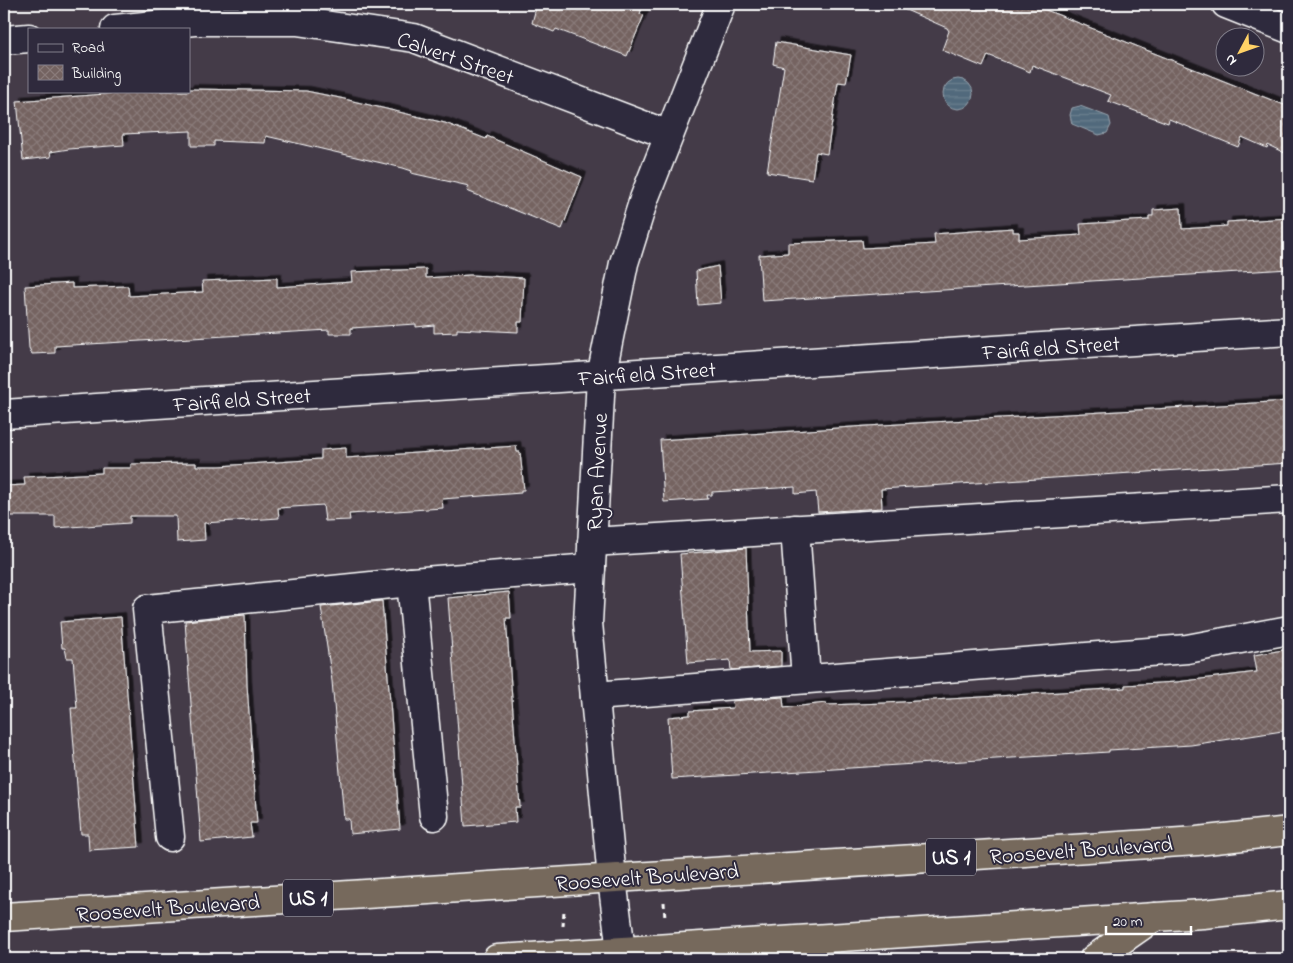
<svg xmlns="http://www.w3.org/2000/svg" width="1293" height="963" font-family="'Indie Flower',sans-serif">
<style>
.water{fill:url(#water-rules);stroke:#97a5b0}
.building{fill:url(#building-cross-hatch);stroke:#fff;filter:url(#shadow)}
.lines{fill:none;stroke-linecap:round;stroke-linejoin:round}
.minor-casing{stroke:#fff;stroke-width:31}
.highway-casing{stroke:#fff;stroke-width:31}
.path{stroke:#fff;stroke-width:3;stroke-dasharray:5 4;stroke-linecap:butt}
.minor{stroke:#2f2a3d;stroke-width:28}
.highway{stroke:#76695c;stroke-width:28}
.labels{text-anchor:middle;stroke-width:4;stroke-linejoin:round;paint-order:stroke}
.shield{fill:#2f2a3d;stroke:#c1bfc5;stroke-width:1}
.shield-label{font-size:21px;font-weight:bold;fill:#fff}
.street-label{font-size:22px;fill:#fff;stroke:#2f2a3d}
</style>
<defs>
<pattern id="water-rules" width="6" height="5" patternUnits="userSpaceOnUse" patternTransform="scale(1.25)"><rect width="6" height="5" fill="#51697b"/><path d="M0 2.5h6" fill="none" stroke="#6b808f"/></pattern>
<pattern id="building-cross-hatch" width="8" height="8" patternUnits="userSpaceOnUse" patternTransform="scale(1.25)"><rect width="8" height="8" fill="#746361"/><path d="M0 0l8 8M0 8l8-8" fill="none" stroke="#897a79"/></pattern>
<filter id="shadow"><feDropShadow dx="4.5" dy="-4.5" stdDeviation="0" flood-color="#0009"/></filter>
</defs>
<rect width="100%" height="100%" fill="#443b48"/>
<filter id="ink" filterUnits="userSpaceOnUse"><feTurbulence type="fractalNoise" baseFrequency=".02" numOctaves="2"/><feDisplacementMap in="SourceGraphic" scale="10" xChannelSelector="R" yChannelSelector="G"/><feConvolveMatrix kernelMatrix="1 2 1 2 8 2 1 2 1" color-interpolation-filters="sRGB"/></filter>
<g filter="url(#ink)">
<g class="water">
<circle cx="958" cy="94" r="15"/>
<polygon points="1080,106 1109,117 1111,125 1107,133 1099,135 1072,124 1070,115 1072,108"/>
</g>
<g class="building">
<polygon points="537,4 643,4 640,14 644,15 627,56 556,29 554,32 532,23"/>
<polygon points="892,4 1031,4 1289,107 1289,155 1268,145 1267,148 1242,137 1238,147 1169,119 1168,123 1108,101 1111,95 1032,65 1030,72 988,55 983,67 942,50 949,31 947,28"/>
<polygon points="776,42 851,55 846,83 838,82 827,154 816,152 812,179 767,172 784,67 773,64"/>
<polygon points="189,89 306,91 340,98 445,123 486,139 487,136 582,177 562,229 467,191 469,186 411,173 412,171 403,168 266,136 265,143 214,141 214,146 191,146 191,131 123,134 124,145 69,149 50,152 51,157 23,160 17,101 117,93 116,91 189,91"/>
<polygon points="1181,208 1182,229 1227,226 1227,222 1289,218 1289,269 762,301 759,255 788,253 788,243 862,240 863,248 935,244 934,234 1013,228 1013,232 1019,232 1019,239 1081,235 1080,224 1149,220 1149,216 1153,216 1153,210"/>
<polygon points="718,266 721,303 698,305 696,271"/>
<polygon points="426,269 426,278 470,275 524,278 522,322 518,322 518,332 457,329 457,332 434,333 434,325 416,327 416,324 351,328 351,334 329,334 329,330 55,346 55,353 32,354 29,348 25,286 72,283 72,288 128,286 129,296 203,292 202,281 277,278 277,287 352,282 351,272"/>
<polygon points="1289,401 1289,463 881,489 882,508 818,512 816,492 795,494 795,487 712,492 712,495 707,495 708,499 664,502 660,440 883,425"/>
<polygon points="516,446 517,452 520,452 524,490 521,490 521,493 442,499 443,508 349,514 350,520 325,521 323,505 278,508 279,518 204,523 205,540 177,542 176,516 130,516 130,523 55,528 55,516 4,516 4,486 25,485 24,477 102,473 102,468 131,468 131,464 196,463 196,466 220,466 321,459 321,450 346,448 346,458"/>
<polygon points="746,548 750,652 781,651 781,666 731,670 730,660 688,663 680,554"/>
<polygon points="509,592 511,618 506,618 520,807 515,807 516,822 465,826 448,598"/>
<polygon points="382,601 400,829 350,834 349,819 344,819 332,681 321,607"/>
<polygon points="245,615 247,685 257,823 250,823 252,837 201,842 185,621"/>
<polygon points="121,617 139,847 89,850 88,834 81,834 78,799 71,708 77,708 73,658 67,658 65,648 62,648 60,622"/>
<polygon points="1289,649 1289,730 1191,745 1109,750 1109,752 672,779 668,717 690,715 690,711 733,708 732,701 783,697 784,708 826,703 827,705 886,703 1125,688 1125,685 1177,682 1257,672 1254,655"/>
</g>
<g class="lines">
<g class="minor-casing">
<g id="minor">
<polyline points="1226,4 1289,29"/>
<polyline points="115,29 194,21 297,21 414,38 669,135"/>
<polyline points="4,40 29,38"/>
<polyline points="4,414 1289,331"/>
<polyline points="795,529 806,679"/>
<polyline points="592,542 1289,499"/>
<polyline points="411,582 434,816"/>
<polyline points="595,696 1187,649 1289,630"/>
<polyline points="170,837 147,609 411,582 591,568"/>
<polyline points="622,959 612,879 588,623 601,377 624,263 644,199 721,4"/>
</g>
</g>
<g class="highway-casing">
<g id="highway">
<polyline points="4,917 1197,841 1289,831"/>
<polyline points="497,959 1203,914 1289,905"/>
<polyline points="1094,959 1154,917"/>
</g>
</g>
<g class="path">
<polyline points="664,902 665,920"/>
<polyline points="563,926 564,910"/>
</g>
<use href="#minor" class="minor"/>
<use href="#highway" class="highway"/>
</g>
</g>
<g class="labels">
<g class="shield">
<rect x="926" y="838.5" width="50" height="37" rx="4"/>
<rect x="283" y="879.5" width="50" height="37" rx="4"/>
</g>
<g class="shield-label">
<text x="951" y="864">US 1</text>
<text x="308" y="905">US 1</text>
</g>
<g class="street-label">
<text transform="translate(456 57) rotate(19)" y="8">Calvert Street</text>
<text transform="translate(1051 347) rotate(-4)" y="8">Fairfield Street</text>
<text transform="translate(647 373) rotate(-4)" y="8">Fairfield Street</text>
<text transform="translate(242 399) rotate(-4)" y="8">Fairfield Street</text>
<text transform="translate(596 472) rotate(-87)" y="8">Ryan Avenue</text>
<text transform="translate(1081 849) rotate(-4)" y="8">Roosevelt Boulevard</text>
<text transform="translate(647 876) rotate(-4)" y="8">Roosevelt Boulevard</text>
<text transform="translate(168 907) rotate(-4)" y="8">Roosevelt Boulevard</text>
</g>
</g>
<rect width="1293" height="963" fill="none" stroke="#2f2a3d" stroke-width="20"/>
<rect x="10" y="10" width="1273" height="943" fill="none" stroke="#fff" stroke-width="2" filter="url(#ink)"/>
<rect x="28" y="28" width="162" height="65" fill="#2f2a3d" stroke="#827f8b"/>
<rect x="38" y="44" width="25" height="8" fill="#2f2a3d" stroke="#827f8b"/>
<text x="72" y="52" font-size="15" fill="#ffffff">Road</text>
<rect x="38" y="65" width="25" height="15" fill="url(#building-cross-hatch)" stroke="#827f8b"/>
<text x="72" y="78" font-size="15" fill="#ffffff">Building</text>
<g transform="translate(1240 52) rotate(229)"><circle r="24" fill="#2f2a3d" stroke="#827f8b"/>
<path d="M0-4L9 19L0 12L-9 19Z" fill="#ffd166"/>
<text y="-8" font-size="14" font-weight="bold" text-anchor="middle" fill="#ffffff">N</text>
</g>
<path d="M1106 926v8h85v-8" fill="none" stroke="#ffffff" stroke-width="2.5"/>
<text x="1113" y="926" font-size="15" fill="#ffffff" stroke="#2f2a3d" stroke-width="4" paint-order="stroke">20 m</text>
</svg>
